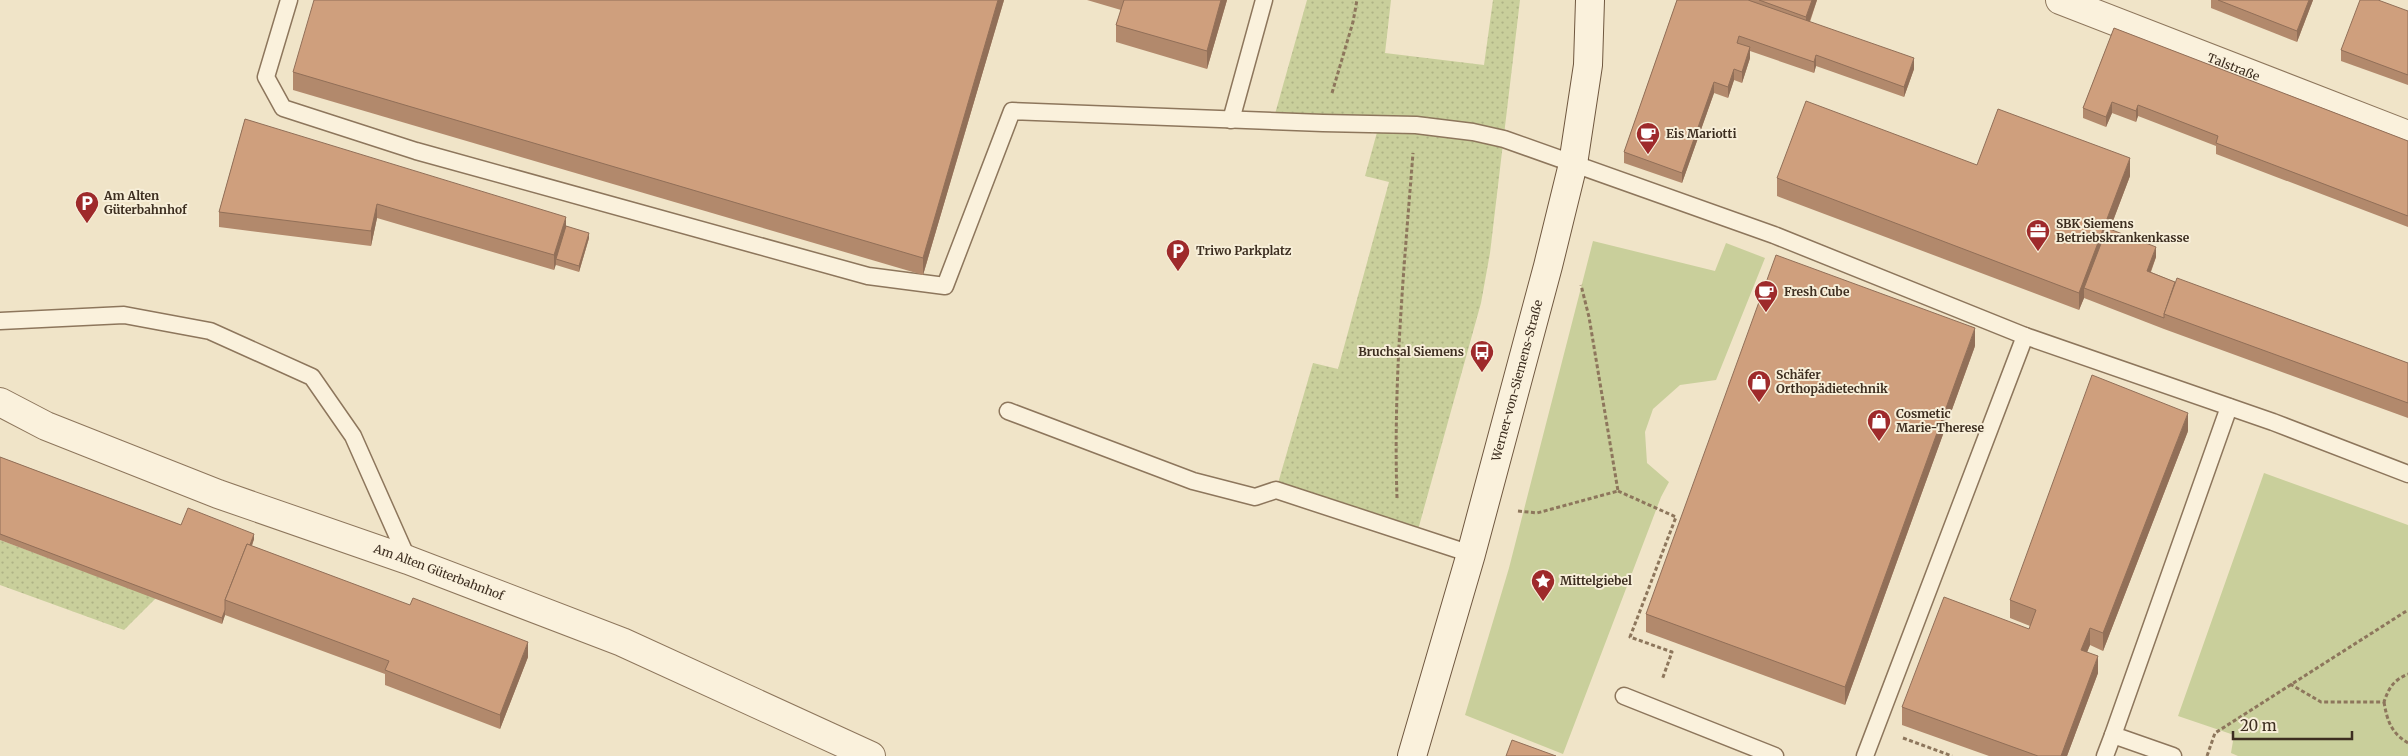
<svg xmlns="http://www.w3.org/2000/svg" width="2408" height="756" font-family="Merriweather,serif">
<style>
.grass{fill:url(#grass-dots)}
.green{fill:#c9cf9b}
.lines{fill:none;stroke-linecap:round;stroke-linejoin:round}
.lane-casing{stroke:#8d765c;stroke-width:19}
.street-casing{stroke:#8d765c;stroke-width:30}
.secondary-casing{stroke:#6f573f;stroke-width:30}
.path{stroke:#8d765c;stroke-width:3;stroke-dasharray:4 2.5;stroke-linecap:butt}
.lane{stroke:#faf1dc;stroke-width:16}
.street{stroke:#faf1dc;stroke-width:28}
.secondary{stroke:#faf1dc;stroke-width:28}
.wall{fill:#b2896c}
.shaded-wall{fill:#916f58}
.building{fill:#cf9f7d;stroke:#916f58}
.labels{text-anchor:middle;stroke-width:4;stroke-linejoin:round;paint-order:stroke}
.street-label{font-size:12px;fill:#3d2e20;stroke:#f7eed8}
.poi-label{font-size:12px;font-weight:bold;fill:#3d2e20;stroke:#f7eed8;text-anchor:start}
</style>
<defs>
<pattern id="grass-dots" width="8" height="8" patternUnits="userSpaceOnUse" patternTransform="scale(1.25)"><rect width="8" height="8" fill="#c9cf9b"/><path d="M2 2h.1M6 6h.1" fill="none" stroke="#aeb285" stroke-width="1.8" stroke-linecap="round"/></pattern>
</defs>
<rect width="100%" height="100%" fill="#f0e4c8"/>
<g class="grass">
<polygon points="1307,0 1391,0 1385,53 1484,65 1493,0 1520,0 1490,253 1481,303 1416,537 1276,490 1313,363 1338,369 1389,182 1365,176 1379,125 1273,121"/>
<polygon points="0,540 156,598 124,630 0,585"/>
</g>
<g class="green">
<polygon points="1593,241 1715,271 1726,243 1765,258 1716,380 1680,385 1653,409 1645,432 1647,463 1669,482 1661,497 1563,754 1465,715 1509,568"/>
<polygon points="2264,473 2408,525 2408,756 2238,756 2231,753 2234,735 2178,716"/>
</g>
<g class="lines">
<g class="lane-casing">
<g id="lane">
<polyline points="289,0 266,77 283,108 416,151 868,276 945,286 1012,111 1323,123 1416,125 1473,132 1504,139 1774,235 2025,336 2273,422 2408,474"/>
<polyline points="1231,120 1264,0"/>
<polyline points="0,321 124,315 210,331 312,377 353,436 408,560"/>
<polyline points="1008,411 1193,481 1255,497 1276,490 1471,554"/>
<polyline points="1624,696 1775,756"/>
<polyline points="1865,756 2025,336"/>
<polyline points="2105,756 2113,735"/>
<polyline points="2173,756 2113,735 2229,407"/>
</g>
</g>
<g class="street-casing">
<g id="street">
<path id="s1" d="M 2060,0 L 2408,135"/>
<path id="s2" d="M 0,402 L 46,426 L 218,494 L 408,560 L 622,642 L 871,756"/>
</g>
</g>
<g class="secondary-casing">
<g id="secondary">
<path id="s3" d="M 1412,756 L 1471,554 L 1548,266 L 1573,164 L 1588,65 L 1590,0"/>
</g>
</g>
<g class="path">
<polyline points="1332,93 1353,22 1357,0"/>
<polyline points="1618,491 1676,517 1630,637 1672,652 1662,680"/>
<path d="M 1397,498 C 1393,383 1404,268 1413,153"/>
<polyline points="1518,511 1537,513 1618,491 1589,317 1581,285"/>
<path d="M 2290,684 L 2321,702 L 2384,702 C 2389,687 2394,680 2408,674"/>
<path d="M 2384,702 C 2387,720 2391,733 2408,743"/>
<polyline points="1903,738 1952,756"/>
<polyline points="2207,756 2215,733 2408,610"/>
</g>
<use href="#lane" class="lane"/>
<use href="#street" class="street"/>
<use href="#secondary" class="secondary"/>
</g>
<g class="wall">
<polygon points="1004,0 923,275 293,90 293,72"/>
<polygon points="1087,0 1227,0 1207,69 1116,42 1116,25 1121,10"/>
<polygon points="1677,0 1817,0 1810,22 1914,69 1904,97 1816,66 1814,73 1750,51 1750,58 1742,83 1734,80 1728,98 1714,93 1682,183 1624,163 1624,152"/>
<polygon points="2211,0 2313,0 2297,42 2211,8"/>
<polygon points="2408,11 2408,85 2341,61 2341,50"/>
<polygon points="2114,28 2408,141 2408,227 2216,154 2216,146 2138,116 2136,122 2112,113 2106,127 2083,118 2083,108"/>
<polygon points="245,119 566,226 589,238 579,272 556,265 556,264 554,270 377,218 371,246 219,227 219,212"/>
<polygon points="1977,165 2130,176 2110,229 2156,257 2151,272 2175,282 2408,363 2408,418 2164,329 2084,298 2079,310 1777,196 1777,178"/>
<polygon points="1975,346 1845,705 1646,632 1646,614"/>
<polygon points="2188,431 2103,651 2090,645 2087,652 2098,673 2067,756 1989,756 1902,725 1902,707 2029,629 2030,626 2010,618 2010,600"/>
<polygon points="0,457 181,525 254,539 252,546 528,657 500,729 385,685 385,674 225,615 222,624 0,540"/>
</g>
<g class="shaded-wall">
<polygon points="998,0 1004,0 923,275 923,258"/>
<polygon points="1221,0 1227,0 1207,69 1207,51"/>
<polygon points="1812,0 1817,0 1806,31 1806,17"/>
<polygon points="2309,0 2313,0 2297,42 2297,31"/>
<polygon points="1750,47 1750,58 1742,83 1742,72"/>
<polygon points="1816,55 1816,66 1814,73 1814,62"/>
<polygon points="1914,58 1914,69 1904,97 1904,87"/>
<polygon points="1734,69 1734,80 1728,98 1728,87"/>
<polygon points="1714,82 1714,93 1682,183 1682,173"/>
<polygon points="2112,102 2112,113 2106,127 2106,117"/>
<polygon points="2138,105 2138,116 2136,122 2136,111"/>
<polygon points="2130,158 2130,176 2087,289 2084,288 2084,298 2079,310 2079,293"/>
<polygon points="377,204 377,218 371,246 371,231"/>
<polygon points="566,217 566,231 556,259 556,264 554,270 554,255"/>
<polygon points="589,233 589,238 579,272 579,266"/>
<polygon points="2156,247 2156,257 2147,281 2147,271"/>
<polygon points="1975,328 1975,346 1845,705 1845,687"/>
<polygon points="2188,413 2188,431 2103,651 2103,633"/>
<polygon points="254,534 254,539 230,602"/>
<polygon points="225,610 225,615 222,624 222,618"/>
<polygon points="2090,628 2090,645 2081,667 2081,650"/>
<polygon points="528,642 528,657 500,729 500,715"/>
<polygon points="2098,656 2098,673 2067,756 2061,756"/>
</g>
<g class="building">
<polygon points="314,0 998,0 923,258 293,72"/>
<polygon points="1124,0 1221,0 1207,51 1116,25"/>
<polygon points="1677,0 1748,0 1914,58 1904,87 1816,55 1814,62 1739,36 1737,43 1750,47 1742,72 1734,69 1728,87 1714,82 1682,173 1624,152"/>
<polygon points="1759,0 1812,0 1806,17"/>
<polygon points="2218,0 2309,0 2297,31"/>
<polygon points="2360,0 2378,0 2408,11 2408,75 2341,50"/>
<polygon points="2114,28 2408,141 2408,216 2216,143 2218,136 2138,105 2136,111 2112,102 2106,117 2083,108"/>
<polygon points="1806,101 1977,165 1998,109 2130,158 2079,293 1777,178"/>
<polygon points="245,119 566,217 554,255 377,204 371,231 219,212"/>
<polygon points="566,226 589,233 579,266 556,259"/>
<polygon points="2107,228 2156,247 2147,271 2175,282 2164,314 2164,318 2084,288"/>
<polygon points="1776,255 1975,328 1845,687 1646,614"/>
<polygon points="2177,278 2408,363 2408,403 2164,314"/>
<polygon points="2092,375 2188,413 2103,633 2090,628 2081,650 2098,656 2061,756 2038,756 1902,707 1944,597 2029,629 2036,610 2010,600"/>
<polygon points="0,457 181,525 188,508 254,534 250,545 247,544 225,600 225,610 222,618 0,534"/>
<polygon points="247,544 410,605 413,598 528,642 500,715 385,670 389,661 225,600"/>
<polygon points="1512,740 1556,756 1506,756"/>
</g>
<defs>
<g id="cafe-pin" transform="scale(1.25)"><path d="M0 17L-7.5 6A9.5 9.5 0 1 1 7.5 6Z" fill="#9e2a2b" stroke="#f7eed8"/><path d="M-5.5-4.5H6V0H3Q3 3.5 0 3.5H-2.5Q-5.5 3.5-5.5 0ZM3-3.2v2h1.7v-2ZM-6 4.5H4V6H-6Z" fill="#fff"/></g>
<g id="parking-pin" transform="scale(1.25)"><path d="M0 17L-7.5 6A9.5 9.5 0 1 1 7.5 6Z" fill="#9e2a2b" stroke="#f7eed8"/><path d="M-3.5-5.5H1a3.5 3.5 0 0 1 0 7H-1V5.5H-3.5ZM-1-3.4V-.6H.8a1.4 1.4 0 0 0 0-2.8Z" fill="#fff"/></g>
<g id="office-pin" transform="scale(1.25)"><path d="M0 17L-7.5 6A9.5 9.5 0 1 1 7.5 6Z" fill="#9e2a2b" stroke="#f7eed8"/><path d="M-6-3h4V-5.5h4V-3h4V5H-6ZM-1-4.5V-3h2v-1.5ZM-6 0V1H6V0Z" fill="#fff"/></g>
<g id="bus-pin" transform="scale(1.25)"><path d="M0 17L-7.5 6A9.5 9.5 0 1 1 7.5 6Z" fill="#9e2a2b" stroke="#f7eed8"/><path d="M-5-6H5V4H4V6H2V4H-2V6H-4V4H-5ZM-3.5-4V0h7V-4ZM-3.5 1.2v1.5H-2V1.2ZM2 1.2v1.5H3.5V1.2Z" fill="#fff"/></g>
<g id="shop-pin" transform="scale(1.25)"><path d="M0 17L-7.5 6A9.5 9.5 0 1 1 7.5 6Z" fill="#9e2a2b" stroke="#f7eed8"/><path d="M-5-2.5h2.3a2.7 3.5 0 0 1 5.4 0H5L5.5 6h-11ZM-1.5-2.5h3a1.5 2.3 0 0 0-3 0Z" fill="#fff"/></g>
<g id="sight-pin" transform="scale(1.25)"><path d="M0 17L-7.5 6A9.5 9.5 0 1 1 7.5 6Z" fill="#9e2a2b" stroke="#f7eed8"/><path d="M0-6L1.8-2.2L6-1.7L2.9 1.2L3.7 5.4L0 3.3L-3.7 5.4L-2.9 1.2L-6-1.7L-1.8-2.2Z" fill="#fff"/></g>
</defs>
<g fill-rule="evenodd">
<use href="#cafe-pin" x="1648" y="134"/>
<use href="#parking-pin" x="87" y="203"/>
<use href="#office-pin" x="2038" y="231"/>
<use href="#parking-pin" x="1178" y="251"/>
<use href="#cafe-pin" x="1766" y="292"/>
<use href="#bus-pin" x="1482" y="352"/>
<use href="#shop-pin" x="1759" y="382"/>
<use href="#shop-pin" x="1879" y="421"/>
<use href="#sight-pin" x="1543" y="581"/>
</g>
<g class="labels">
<g class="street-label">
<text dy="4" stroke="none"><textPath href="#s1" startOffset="186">Talstraße</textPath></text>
<text dy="4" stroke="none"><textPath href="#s3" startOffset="390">Werner-von-Siemens-Straße</textPath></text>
<text dy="4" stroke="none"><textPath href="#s2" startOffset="471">Am Alten Güterbahnhof</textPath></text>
</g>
<g class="poi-label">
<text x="1666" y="138">Eis Mariotti</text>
<text x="104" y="200">Am Alten<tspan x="104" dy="14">Güterbahnhof</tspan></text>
<text x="2056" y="228">SBK Siemens<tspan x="2056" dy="14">Betriebskrankenkasse</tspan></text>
<text x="1196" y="255">Triwo Parkplatz</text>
<text x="1784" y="296">Fresh Cube</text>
<text x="1464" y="356" text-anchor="end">Bruchsal Siemens</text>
<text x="1776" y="379">Schäfer<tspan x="1776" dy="14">Orthopädietechnik</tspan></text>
<text x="1896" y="418">Cosmetic<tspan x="1896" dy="14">Marie-Therese</tspan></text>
<text x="1560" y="585">Mittelgiebel</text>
</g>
</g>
<path d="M2233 731v8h119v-8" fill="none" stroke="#3d2e20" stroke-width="2.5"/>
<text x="2240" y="731" font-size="15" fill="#3d2e20" stroke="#f7eed8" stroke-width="4" paint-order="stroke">20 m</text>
</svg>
